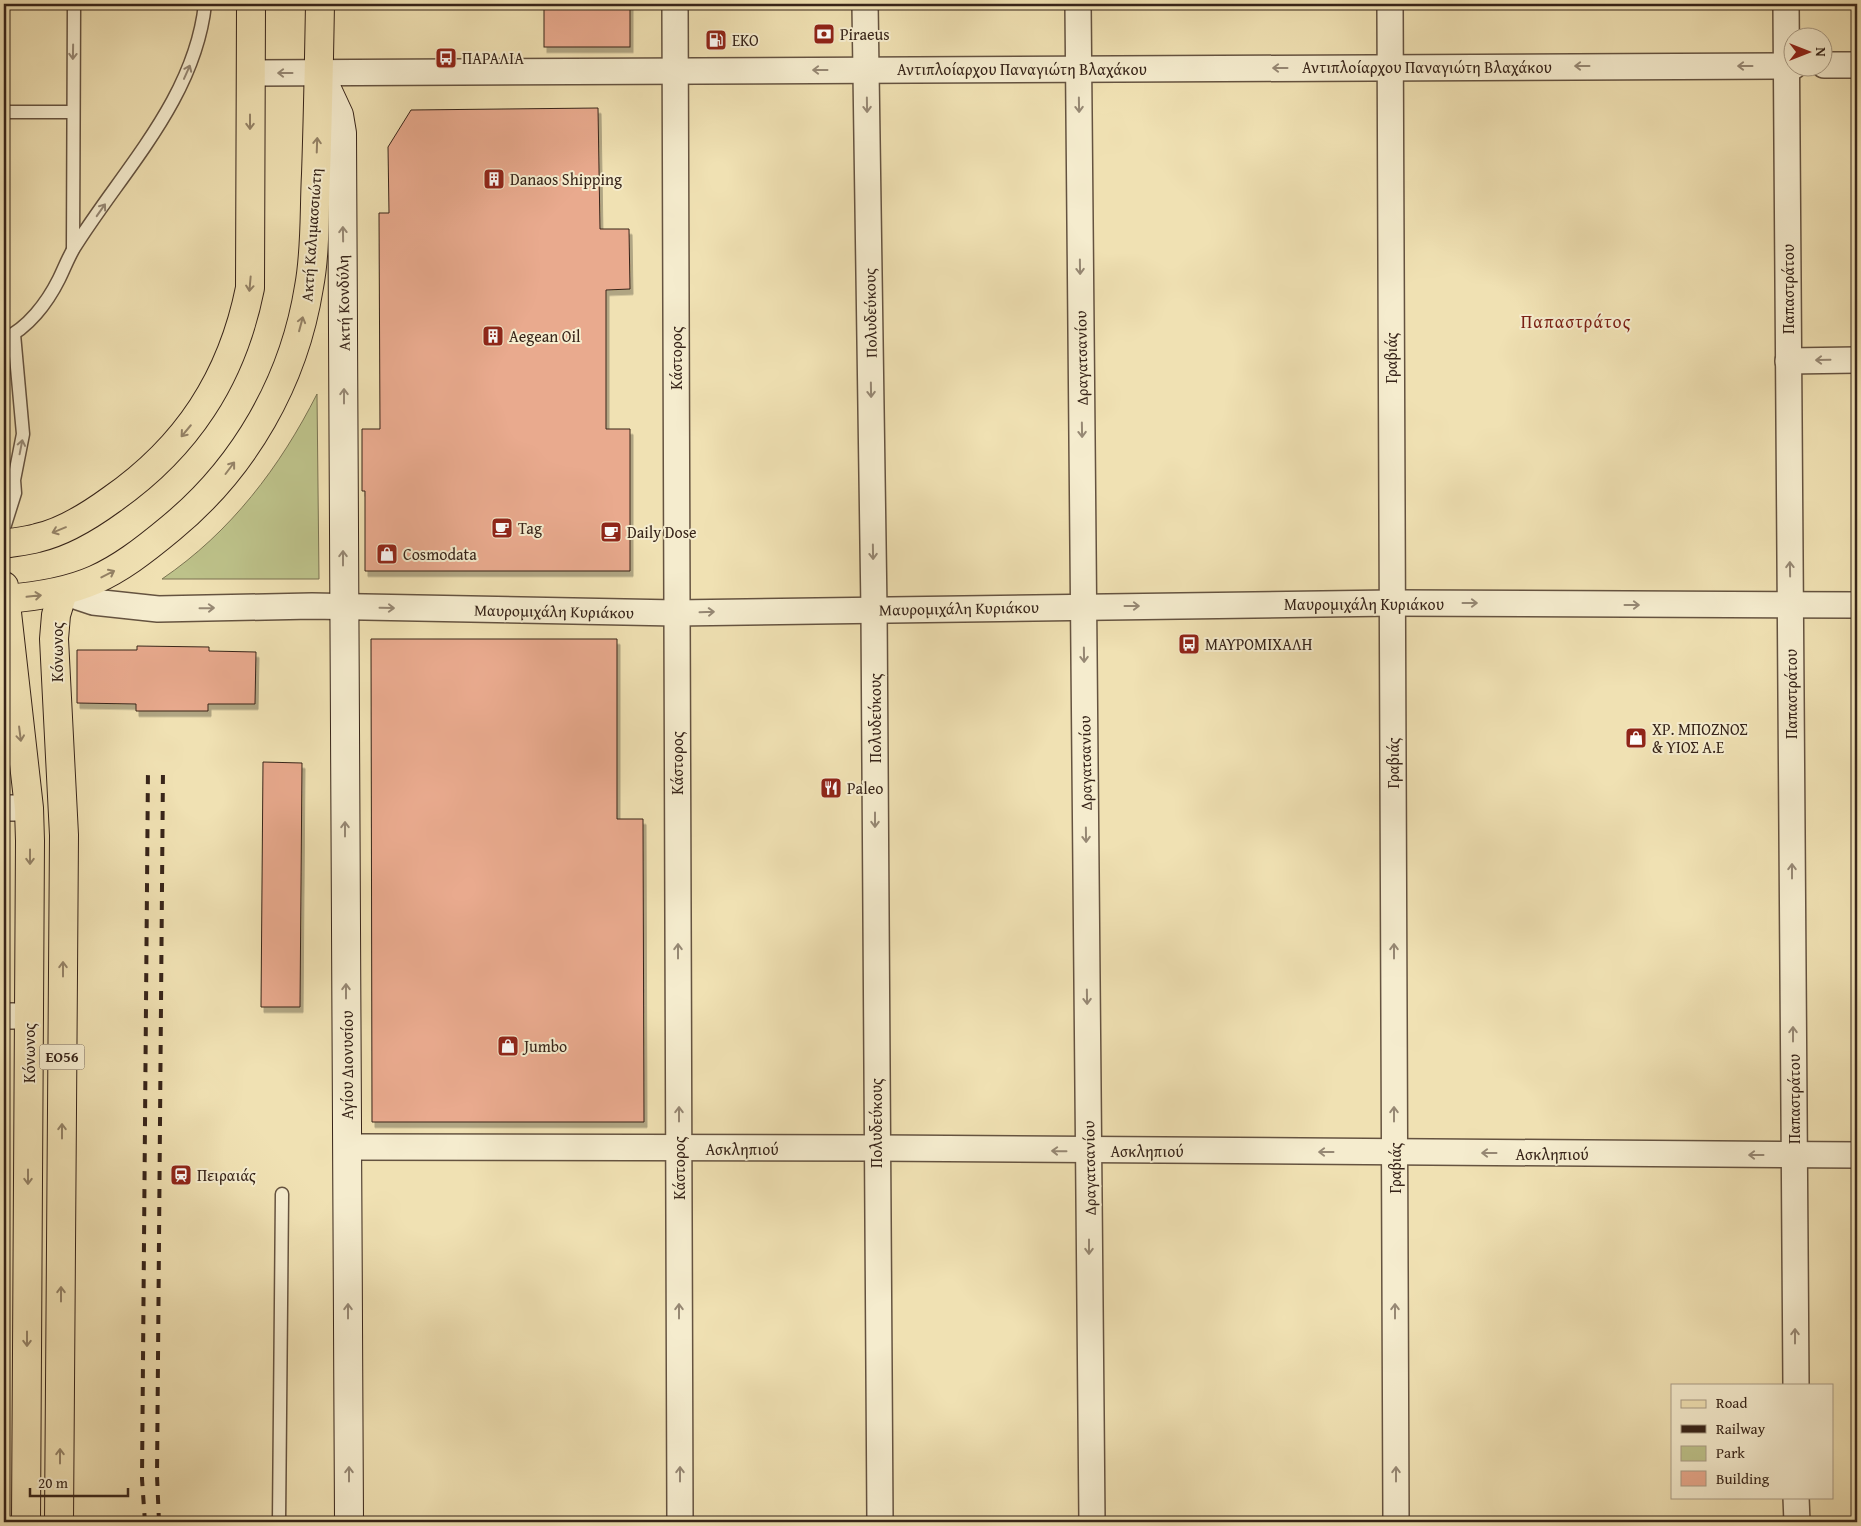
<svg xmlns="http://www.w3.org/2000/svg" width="1861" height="1526" font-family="'Gentium Book Plus',serif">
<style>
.green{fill:#bdc28a;stroke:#7a7352}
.building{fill:#e9aa8e;stroke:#372419;filter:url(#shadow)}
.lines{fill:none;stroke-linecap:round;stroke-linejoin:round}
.service-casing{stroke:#655340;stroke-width:15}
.minor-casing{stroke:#655340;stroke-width:28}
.secondary-casing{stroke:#372419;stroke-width:30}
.primary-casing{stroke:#372419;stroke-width:30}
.service{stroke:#f5ecce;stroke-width:12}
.minor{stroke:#f5ecce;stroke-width:25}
.secondary{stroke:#f5ecce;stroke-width:28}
.primary{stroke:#f0e1b3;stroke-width:28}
.rail{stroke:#372419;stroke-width:4;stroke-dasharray:9 9;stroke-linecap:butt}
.oneway{stroke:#968874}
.oneway2{stroke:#948266}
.labels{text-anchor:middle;stroke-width:4;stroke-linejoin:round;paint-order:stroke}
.shield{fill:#f5ecce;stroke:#70604f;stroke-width:1}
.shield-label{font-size:15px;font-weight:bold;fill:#372419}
.poi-label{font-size:16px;fill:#372419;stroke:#f5ecce;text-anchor:start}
.street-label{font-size:16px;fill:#372419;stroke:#f5ecce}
.neighbourhood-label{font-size:18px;letter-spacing:1px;fill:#7a1f14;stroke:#f5ecce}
</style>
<defs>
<filter id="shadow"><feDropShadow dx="3" dy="5.5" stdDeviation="0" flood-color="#0004"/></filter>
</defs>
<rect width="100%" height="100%" fill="#f0e1b3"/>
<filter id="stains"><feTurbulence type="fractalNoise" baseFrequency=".004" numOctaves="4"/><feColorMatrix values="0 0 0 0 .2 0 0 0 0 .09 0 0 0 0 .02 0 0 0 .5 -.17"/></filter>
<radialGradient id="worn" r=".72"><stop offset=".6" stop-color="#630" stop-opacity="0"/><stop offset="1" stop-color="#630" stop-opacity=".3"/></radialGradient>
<path class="green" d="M 317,394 L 319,579 L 162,579 C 231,532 280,467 317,394 Z"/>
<g class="building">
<rect x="544" y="4" width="86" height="43"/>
<polygon points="598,108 600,229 629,229 630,289 606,290 606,429 630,429 630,571 365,571 365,491 362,491 362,429 380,429 379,213 389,213 388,147 411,110"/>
<polygon points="371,639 617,639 617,819 643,819 644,1122 372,1122"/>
<polygon points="137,646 209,647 209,651 256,652 255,704 208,704 208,711 136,711 136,704 77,703 77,650 137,650"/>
<polygon points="263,762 302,763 300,1007 261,1007"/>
</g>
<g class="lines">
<g class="service-casing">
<g id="service">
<polyline points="4,112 72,112"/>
<polyline points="73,249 74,4"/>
<path d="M 4,339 C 28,328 47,303 59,279 C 64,269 68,258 74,248 C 122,171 195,99 205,4"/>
<polyline points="4,528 15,493 14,480 23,434 14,334"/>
<polyline points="279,1522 282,1194"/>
</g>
</g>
<g class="minor-casing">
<g id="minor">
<polyline points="675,4 680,1522"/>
<polyline points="865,4 874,610 880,1522"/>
<polyline points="1078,4 1092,1522"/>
<polyline points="1390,4 1396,1522"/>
<polyline points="1786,4 1796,1385"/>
<polyline points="1824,65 1857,65"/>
<polyline points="250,73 1794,66"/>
<polyline points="1788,361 1857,360"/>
<polyline points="63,592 93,602 158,609 312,606 676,613 1392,603 1857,605"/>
<polyline points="4,808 29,808"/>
<polyline points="4,1016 30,1016"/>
<polyline points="347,1147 876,1148 1857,1155"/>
<polyline points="1796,1497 1797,1522"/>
</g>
</g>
<g class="secondary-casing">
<polyline id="secondary" points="319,72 339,115 342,133 349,1522"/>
</g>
<g class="primary-casing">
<g id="primary">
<path d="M 4,544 C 15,542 27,541 37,538 C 64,532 89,516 111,500 C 187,447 232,378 250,288 L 251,4"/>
<polyline points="4,586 29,808 30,841 26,1522"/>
<path d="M 5,599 C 83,593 112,577 171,528 C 245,467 294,381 309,287 C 316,250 314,211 316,174 C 318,117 319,61 320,4"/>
<polyline points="59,1522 64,835 54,639 56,615 63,592"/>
</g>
</g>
<use href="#service" class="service"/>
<use href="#minor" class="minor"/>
<use href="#secondary" class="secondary"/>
<use href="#primary" class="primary"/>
<g class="rail">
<polyline points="145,1522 142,1479 148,768"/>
<polyline points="159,1522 157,1476 163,769"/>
</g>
</g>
<defs><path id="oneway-shaft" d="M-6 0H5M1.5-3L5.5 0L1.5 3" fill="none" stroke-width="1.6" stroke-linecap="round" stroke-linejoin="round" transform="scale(1.25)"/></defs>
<g class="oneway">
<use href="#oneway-shaft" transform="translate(73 52) rotate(91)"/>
<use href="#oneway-shaft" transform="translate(1582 66) rotate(180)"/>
<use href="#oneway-shaft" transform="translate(1745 66) rotate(180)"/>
<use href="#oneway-shaft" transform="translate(1280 68) rotate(180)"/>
<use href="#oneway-shaft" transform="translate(820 70) rotate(180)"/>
<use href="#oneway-shaft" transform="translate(187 72) rotate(-66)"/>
<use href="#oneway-shaft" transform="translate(285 73) rotate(180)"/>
<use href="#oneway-shaft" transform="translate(867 105) rotate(89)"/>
<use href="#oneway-shaft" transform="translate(1079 105) rotate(89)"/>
<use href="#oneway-shaft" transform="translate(101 210) rotate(-55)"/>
<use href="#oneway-shaft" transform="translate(343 234) rotate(-91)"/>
<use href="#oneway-shaft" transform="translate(1080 267) rotate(89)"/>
<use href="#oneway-shaft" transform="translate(1823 360) rotate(179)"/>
<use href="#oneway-shaft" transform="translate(871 390) rotate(89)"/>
<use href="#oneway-shaft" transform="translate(344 396) rotate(-90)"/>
<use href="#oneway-shaft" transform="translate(1082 430) rotate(89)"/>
<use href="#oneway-shaft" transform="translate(21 447) rotate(-79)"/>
<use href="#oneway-shaft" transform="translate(873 552) rotate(89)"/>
<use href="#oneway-shaft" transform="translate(343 558) rotate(-90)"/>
<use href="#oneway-shaft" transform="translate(1790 569) rotate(-91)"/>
<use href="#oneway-shaft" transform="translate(1470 603)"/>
<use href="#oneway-shaft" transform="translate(1632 605)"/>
<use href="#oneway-shaft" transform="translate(1132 606)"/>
<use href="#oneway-shaft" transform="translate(207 608) rotate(-1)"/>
<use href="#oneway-shaft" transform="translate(387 608) rotate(1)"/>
<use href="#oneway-shaft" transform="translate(707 612) rotate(-2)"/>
<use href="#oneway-shaft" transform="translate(1084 655) rotate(89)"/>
<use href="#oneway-shaft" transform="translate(875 820) rotate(90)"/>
<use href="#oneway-shaft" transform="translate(345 829) rotate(-90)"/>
<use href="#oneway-shaft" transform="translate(1086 835) rotate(89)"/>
<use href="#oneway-shaft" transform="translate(1792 871) rotate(-90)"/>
<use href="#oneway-shaft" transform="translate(678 951) rotate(-90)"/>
<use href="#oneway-shaft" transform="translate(1394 951) rotate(-90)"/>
<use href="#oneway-shaft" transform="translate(346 991) rotate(-90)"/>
<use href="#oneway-shaft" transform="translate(1087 997) rotate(89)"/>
<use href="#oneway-shaft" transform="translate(1793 1034) rotate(-90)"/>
<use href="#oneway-shaft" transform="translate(679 1114) rotate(-90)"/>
<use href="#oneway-shaft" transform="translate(1394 1114) rotate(-90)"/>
<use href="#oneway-shaft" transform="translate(1059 1151) rotate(-179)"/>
<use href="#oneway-shaft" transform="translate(1326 1152) rotate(-180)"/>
<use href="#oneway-shaft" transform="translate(1489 1153) rotate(-180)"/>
<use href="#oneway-shaft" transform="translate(1756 1155) rotate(-180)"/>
<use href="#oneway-shaft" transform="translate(1089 1247) rotate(90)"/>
<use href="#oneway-shaft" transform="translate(348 1311) rotate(-90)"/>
<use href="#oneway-shaft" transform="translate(679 1311) rotate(-90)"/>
<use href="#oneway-shaft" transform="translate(1395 1311) rotate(-90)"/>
<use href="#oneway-shaft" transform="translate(1795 1336) rotate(-90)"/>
<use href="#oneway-shaft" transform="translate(349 1474) rotate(-90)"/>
<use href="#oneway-shaft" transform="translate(680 1474) rotate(-90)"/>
<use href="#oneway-shaft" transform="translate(1396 1474) rotate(-90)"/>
</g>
<g class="oneway2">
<use href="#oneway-shaft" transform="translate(250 122) rotate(90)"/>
<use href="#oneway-shaft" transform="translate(317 145) rotate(-88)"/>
<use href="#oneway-shaft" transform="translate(250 284) rotate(95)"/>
<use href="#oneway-shaft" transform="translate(301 324) rotate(-75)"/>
<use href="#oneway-shaft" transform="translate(186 431) rotate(130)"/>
<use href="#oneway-shaft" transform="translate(230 468) rotate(-53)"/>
<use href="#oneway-shaft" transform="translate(59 530) rotate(158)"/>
<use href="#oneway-shaft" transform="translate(108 574) rotate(-27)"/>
<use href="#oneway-shaft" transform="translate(34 596) rotate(-6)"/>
<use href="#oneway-shaft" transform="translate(20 734) rotate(83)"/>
<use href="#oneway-shaft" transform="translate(30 857) rotate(90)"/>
<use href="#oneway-shaft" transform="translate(63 969) rotate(-90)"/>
<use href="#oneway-shaft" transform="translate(62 1131) rotate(-90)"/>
<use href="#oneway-shaft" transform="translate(28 1177) rotate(90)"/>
<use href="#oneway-shaft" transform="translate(61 1294) rotate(-90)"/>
<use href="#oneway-shaft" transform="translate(27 1339) rotate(90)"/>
<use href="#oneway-shaft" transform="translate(60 1456) rotate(-90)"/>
</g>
<defs>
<g id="bank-square" transform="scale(1.125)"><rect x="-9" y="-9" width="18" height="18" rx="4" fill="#8f2418" stroke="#f5ecce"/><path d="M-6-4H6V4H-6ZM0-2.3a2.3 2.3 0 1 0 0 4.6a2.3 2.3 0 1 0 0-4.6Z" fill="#fff"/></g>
<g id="fuel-square" transform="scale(1.125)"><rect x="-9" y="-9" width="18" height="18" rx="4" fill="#8f2418" stroke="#f5ecce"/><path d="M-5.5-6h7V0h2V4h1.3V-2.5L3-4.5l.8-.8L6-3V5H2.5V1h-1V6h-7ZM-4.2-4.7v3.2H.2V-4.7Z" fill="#fff"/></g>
<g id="bus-square" transform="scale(1.125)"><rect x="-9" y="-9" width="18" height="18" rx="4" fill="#8f2418" stroke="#f5ecce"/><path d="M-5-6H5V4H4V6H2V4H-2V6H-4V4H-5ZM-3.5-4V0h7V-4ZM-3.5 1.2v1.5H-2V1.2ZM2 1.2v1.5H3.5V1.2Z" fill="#fff"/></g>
<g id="building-square" transform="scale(1.125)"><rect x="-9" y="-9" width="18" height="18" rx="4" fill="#8f2418" stroke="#f5ecce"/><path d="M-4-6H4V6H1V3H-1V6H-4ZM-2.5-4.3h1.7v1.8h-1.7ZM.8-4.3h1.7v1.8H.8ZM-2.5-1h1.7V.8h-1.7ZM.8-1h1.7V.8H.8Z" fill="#fff"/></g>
<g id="cafe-square" transform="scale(1.125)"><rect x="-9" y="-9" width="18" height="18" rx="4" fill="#8f2418" stroke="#f5ecce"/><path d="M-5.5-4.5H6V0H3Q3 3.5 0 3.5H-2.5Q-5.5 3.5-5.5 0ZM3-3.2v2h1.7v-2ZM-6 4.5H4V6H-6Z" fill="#fff"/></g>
<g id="shop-square" transform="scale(1.125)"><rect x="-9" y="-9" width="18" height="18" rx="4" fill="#8f2418" stroke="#f5ecce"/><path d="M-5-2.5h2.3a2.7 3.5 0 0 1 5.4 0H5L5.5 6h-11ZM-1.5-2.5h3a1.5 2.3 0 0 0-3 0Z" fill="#fff"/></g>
<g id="restaurant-square" transform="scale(1.125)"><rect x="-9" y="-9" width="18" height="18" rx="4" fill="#8f2418" stroke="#f5ecce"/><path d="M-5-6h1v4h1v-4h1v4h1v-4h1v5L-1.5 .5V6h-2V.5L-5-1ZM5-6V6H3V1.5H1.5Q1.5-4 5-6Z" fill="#fff"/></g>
<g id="station-square" transform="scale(1.125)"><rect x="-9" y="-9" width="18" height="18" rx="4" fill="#8f2418" stroke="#f5ecce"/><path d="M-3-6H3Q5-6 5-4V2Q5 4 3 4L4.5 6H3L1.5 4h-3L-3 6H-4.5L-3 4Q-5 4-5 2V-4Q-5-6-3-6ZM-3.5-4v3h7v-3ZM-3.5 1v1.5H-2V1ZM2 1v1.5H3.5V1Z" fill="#fff"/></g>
</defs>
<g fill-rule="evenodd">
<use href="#bank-square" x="824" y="34"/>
<use href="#fuel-square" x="716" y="40"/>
<use href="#bus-square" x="446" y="58"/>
<use href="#building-square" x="494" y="179"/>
<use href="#building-square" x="493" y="336"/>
<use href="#cafe-square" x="502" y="528"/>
<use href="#cafe-square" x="611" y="532"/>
<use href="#shop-square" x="387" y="554"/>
<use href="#bus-square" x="1189" y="644"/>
<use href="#shop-square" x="1636" y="738"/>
<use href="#restaurant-square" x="831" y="788"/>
<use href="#shop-square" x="508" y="1046"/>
<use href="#station-square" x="181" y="1175"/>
</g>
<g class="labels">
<rect class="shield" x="39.5" y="1044.5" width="45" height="25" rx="4"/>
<g class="shield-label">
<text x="62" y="1062">ΕΟ56</text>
</g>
<g class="poi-label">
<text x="840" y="40">Piraeus</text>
<text x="732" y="46">EKO</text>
<text x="462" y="64">ΠΑΡΑΛΙΑ</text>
<text x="510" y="185">Danaos Shipping</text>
<text x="509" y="342">Aegean Oil</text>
<text x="518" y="534">Tag</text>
<text x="627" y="538">Daily Dose</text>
<text x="403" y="560">Cosmodata</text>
<text x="1205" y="650">ΜΑΥΡΟΜΙΧΑΛΗ</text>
<text x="1652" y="735">ΧΡ. ΜΠΟΖΝΟΣ<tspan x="1652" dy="18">&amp; ΥΙΟΣ Α.Ε</tspan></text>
<text x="847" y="794">Paleo</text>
<text x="524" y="1052">Jumbo</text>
<text x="197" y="1181">Πειραιάς</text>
</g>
<g class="street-label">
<text x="1427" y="73">Αντιπλοίαρχου Παναγιώτη Βλαχάκου</text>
<text x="1022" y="75">Αντιπλοίαρχου Παναγιώτη Βλαχάκου</text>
<text transform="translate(311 235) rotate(-86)" y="6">Ακτή Καλιμασσιώτη</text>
<text transform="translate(1788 289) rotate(-90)" y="6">Παπαστράτου</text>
<text transform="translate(343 303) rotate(-91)" y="6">Ακτή Κονδύλη</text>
<text transform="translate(870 313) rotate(-91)" y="6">Πολυδεύκους</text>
<text transform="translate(676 358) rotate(-90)" y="6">Κάστορος</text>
<text transform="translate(1081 358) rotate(-91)" y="6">Δραγατσανίου</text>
<text transform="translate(1391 358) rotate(-90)" y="6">Γραβιάς</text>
<text x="1364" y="610">Μαυρομιχάλη Κυριάκου</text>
<text transform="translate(959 608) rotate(-1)" y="6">Μαυρομιχάλη Κυριάκου</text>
<text transform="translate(554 611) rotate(1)" y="6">Μαυρομιχάλη Κυριάκου</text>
<text transform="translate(57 652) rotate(-90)" y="6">Κόνωνος</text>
<text transform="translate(1791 694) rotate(-90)" y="6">Παπαστράτου</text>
<text transform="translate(875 718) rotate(-90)" y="6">Πολυδεύκους</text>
<text transform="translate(677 763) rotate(-90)" y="6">Κάστορος</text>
<text transform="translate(1085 763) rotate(-91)" y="6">Δραγατσανίου</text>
<text transform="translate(1393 763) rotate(-90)" y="6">Γραβιάς</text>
<text transform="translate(29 1053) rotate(-90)" y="6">Κόνωνος</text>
<text transform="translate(347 1065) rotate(-90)" y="6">Αγίου Διονυσίου</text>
<text transform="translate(1794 1099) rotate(-90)" y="6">Παπαστράτου</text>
<text transform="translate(876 1123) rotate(-90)" y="6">Πολυδεύκους</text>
<text x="742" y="1155">Ασκληπιού</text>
<text x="1147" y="1157">Ασκληπιού</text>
<text x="1552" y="1160">Ασκληπιού</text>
<text transform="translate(679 1168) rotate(-90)" y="6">Κάστορος</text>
<text transform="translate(1089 1168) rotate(-91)" y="6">Δραγατσανίου</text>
<text transform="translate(1395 1168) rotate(-90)" y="6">Γραβιάς</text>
</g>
<g class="neighbourhood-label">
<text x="1576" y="328">Παπαστράτος</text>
</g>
</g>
<rect width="1861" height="1526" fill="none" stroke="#f0e1b3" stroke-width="20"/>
<rect x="5" y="5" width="1851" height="1516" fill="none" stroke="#372419" stroke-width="2.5"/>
<rect x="10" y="10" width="1841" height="1506" fill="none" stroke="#372419"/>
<rect x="1671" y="1384" width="162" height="115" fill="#f5ecce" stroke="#a99c86"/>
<rect x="1681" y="1400" width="25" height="8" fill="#f0e1b3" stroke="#a99c86"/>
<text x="1716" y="1408" font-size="15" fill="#372419">Road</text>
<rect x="1681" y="1425" width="25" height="8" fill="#372419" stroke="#a99c86"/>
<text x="1716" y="1434" font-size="15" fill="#372419">Railway</text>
<rect x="1681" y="1446" width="25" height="15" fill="#bdc28a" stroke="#a99c86"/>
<text x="1716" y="1458" font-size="15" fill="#372419">Park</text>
<rect x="1681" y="1471" width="25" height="15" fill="#e9aa8e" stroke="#a99c86"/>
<text x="1716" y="1484" font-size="15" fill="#372419">Building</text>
<g transform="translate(1808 52) rotate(90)"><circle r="24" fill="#f5ecce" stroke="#a99c86"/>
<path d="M0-4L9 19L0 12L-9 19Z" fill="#8f2418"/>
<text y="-8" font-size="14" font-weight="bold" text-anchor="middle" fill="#372419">N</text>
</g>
<path d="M30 1488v8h98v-8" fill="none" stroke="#372419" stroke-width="2.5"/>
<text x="38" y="1488" font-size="15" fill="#372419" stroke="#f5ecce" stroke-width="4" paint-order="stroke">20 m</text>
<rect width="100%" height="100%" filter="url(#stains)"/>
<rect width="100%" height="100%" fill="url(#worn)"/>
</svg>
